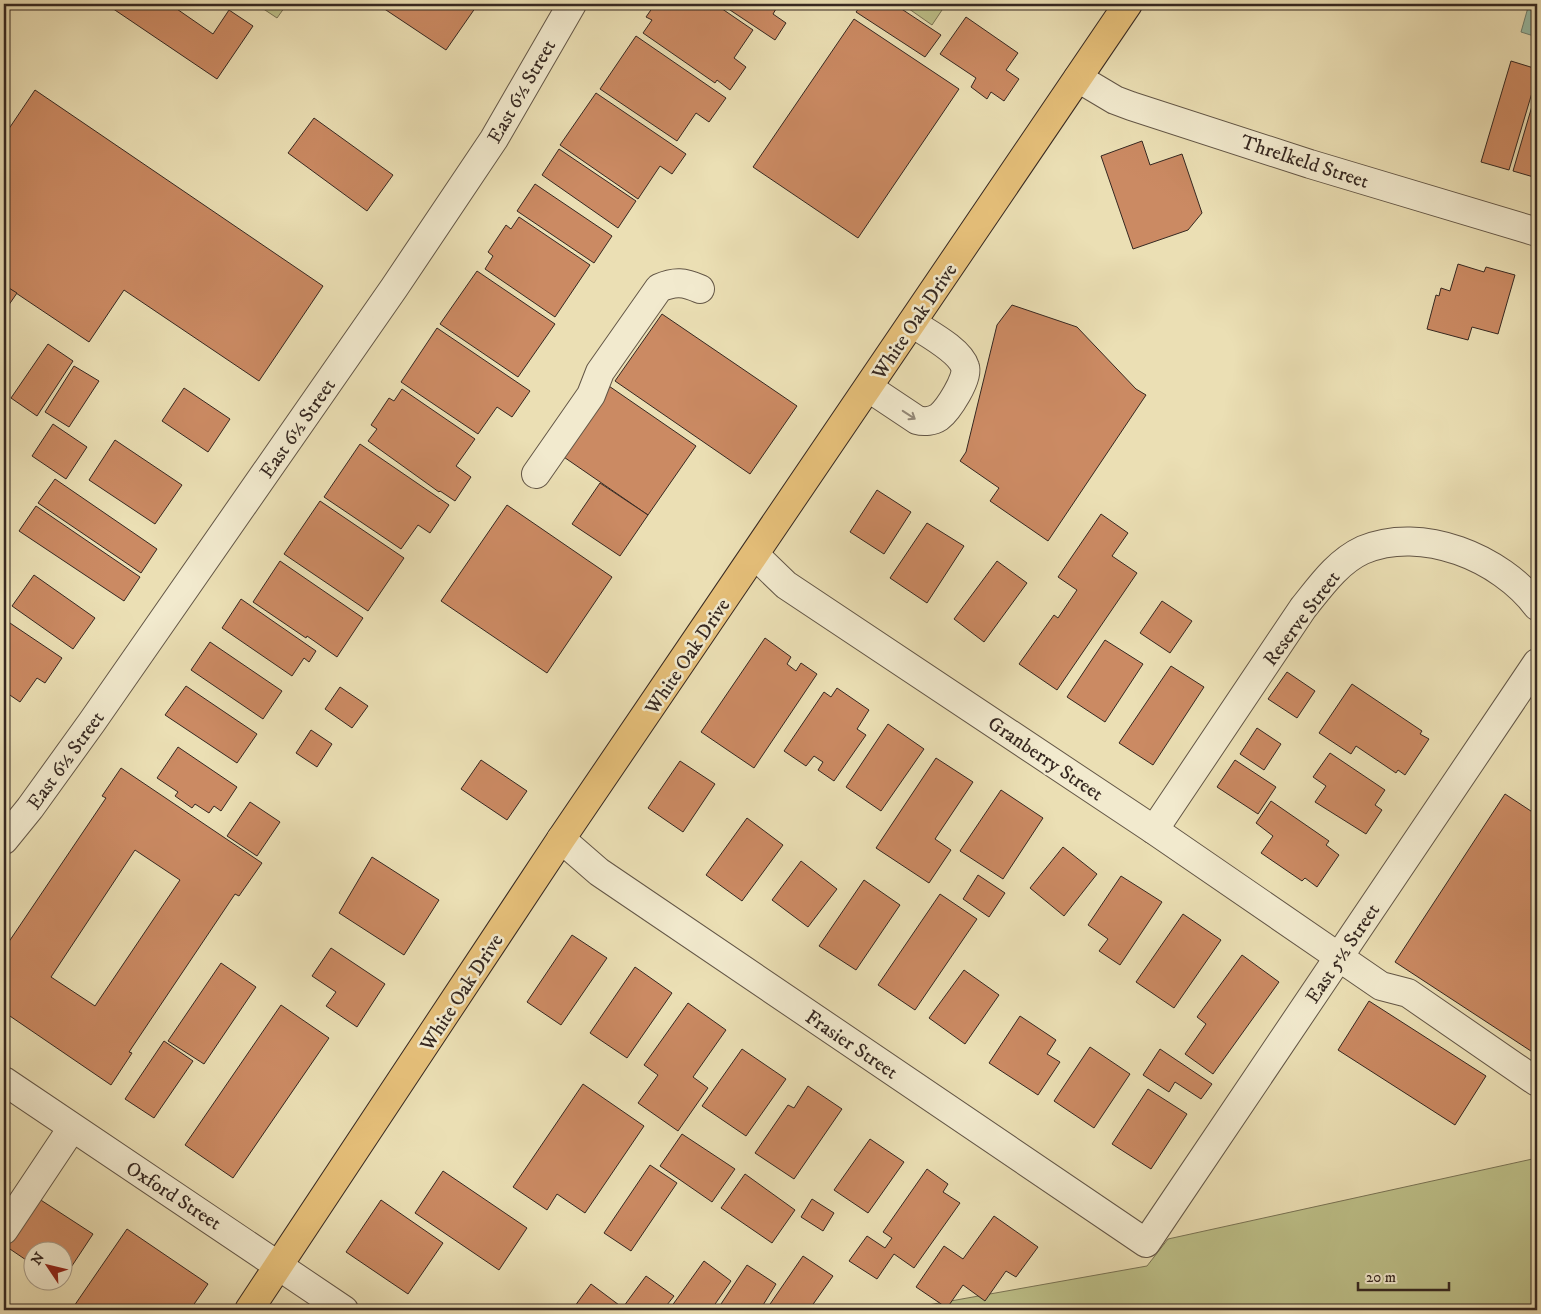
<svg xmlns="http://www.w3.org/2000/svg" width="1541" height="1314" font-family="'IM FELL DW Pica',serif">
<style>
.green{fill:#bdc089;stroke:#7a7455}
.water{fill:#99bda7;stroke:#718171}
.building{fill:#cb8a63;stroke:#362821;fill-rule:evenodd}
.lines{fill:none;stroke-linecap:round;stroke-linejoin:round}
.minor-casing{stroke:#635646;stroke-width:30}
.major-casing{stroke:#362821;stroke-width:30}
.minor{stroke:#f2eace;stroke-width:28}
.major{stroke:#e6c07a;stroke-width:28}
.oneway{stroke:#948978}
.labels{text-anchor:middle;stroke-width:5;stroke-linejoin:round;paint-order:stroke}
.street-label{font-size:20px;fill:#362821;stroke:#f2eace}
</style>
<rect width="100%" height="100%" fill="#ebdfb4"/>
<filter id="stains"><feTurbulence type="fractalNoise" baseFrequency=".004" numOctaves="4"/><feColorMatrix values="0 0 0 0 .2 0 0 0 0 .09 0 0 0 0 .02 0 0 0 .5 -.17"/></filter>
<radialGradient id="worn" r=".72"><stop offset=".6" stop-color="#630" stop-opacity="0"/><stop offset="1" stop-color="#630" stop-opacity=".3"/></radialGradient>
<g class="green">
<polygon points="256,4 287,4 277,18"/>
<polygon points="902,4 946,4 932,25"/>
<polygon points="1537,1158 1537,1310 900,1310 1147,1266 1168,1239"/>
</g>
<polygon class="water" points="1529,4 1537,7 1537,37 1521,32"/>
<g class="building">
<polygon points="106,4 176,4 174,7 213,34 229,10 253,26 217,79"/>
<polygon points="377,4 478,4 446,50"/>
<polygon points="655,4 715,4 753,30 734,58 746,67 730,90 717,80 715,83 643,33 652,20 646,17"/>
<polygon points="721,4 779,4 773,14 786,23 775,40"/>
<polygon points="862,4 894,4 941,35 925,57 856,12"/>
<polygon points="966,17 1018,53 1006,70 1019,79 1004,101 991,92 987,99 971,87 976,78 940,54"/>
<polygon points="854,19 959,89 858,238 753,167"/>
<polygon points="636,36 726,98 709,122 696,113 677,141 600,89"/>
<polygon points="1511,61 1537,69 1537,76 1509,170 1481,162"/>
<polygon points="1537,89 1537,178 1513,171"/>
<polygon points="35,90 323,286 259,381 124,290 89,342 4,285 4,136"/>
<polygon points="596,93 686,154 672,174 660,166 638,199 560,145"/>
<polygon points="314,118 393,175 367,211 288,153"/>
<polygon points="1142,141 1150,165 1182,154 1202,213 1188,230 1133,249 1101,156"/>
<polygon points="559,149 636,201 618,228 542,175"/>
<polygon points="535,184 612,236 594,263 517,211"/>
<polygon points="519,217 590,265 555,317 485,269 493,256 488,252 506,225 511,229"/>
<polygon points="1458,264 1484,272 1486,267 1515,275 1498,334 1472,327 1468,340 1427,329 1436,295 1439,296 1441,288 1450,291"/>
<polygon points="477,271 555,324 518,377 440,324"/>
<polygon points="4,285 17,293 4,312"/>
<polygon points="1012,305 1077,327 1136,389 1146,395 1048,541 990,501 999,488 960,461 966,452 997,325"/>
<polygon points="662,314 797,406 750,474 615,381"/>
<polygon points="437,328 530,391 512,417 497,407 478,434 401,382"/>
<polygon points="48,344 73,361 37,416 11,398"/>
<polygon points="74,366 99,381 69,427 45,412"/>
<polygon points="606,384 696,446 648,515 558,453"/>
<polygon points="184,388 230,419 208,452 162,421"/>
<polygon points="402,389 475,439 456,466 471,477 455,501 440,491 439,492 368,441 377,429 371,425 389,398 394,401"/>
<polygon points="53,424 87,447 66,479 32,456"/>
<polygon points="115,440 182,485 155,524 89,480"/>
<polygon points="360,444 449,505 430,533 418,525 401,549 324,497"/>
<polygon points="55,479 157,549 141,573 38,503"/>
<polygon points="600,483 648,515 620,556 572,524"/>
<polygon points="877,490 911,512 884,554 850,532"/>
<polygon points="320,501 404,558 368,611 284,554"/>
<polygon points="507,505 612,577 547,673 441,601"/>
<polygon points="36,506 140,577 124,601 19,531"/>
<polygon points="1101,514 1128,533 1112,556 1137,573 1057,690 1019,664 1054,615 1058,618 1077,590 1058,577"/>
<polygon points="927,523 964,546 927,603 890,578"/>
<polygon points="280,561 363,618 337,657 307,636 306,638 253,602"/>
<polygon points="997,561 1027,583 984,642 954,619"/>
<polygon points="34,575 95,618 73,649 12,606"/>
<polygon points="241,599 316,651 309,662 304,658 292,676 222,628"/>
<polygon points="1162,601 1192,621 1170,653 1140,633"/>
<polygon points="4,619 62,658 45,683 37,678 20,702 4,691"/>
<polygon points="765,638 791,657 787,664 796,671 801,663 817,674 754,768 701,732"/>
<polygon points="1105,640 1143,664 1105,722 1067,697"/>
<polygon points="210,642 282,691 263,719 191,670"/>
<polygon points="1171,666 1204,687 1153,765 1119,743"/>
<polygon points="1287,672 1315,691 1297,718 1268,699"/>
<polygon points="1352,684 1422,731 1420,734 1429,739 1405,775 1398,770 1396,773 1356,746 1351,754 1319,733"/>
<polygon points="186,686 257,734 237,763 165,715"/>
<polygon points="340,687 368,706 352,728 325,709"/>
<polygon points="837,688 869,710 857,729 866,735 834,781 818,770 823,762 814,756 806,766 784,751 824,692 831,697"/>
<polygon points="888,724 924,749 881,811 846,787"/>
<polygon points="1257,728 1281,744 1264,770 1240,754"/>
<polygon points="311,730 332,744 317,767 296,753"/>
<polygon points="178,747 237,787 221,811 214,806 209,813 195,804 192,808 175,796 178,792 157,778"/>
<polygon points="1330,753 1385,790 1375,805 1382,810 1366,834 1315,802 1326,786 1313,777"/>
<polygon points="936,758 973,782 935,839 951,850 929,883 876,848"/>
<polygon points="481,760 527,791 507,820 461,789"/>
<polygon points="1235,760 1276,787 1258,814 1217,787"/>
<polygon points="680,761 715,784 683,832 648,808"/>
<path d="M 121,768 L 262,863 L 239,896 L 235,894 L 129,1052 L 132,1053 L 111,1085 L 4,1012 L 4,949 L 106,798 L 102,796 ZM 135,850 L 180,880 L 95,1006 L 51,977 Z"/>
<polygon points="1001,790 1043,818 1003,879 960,851"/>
<polygon points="1505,794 1537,815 1537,1055 1395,962"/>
<polygon points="1271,801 1329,841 1326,845 1339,855 1317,887 1305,878 1302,881 1261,853 1273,836 1256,823"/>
<polygon points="250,802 280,822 257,856 227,836"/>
<polygon points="747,818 783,845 742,901 706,875"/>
<polygon points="1063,847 1097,874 1064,916 1030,888"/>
<polygon points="372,857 439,900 404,955 339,913"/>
<polygon points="801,861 837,889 808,927 772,900"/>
<polygon points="978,875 1005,893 989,917 963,899"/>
<polygon points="1121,876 1162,902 1120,965 1099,951 1108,939 1088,925"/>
<polygon points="864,880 900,905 856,970 819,946"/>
<polygon points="940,894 977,919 915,1010 878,985"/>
<polygon points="1183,914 1221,940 1174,1008 1136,982"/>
<polygon points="572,935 607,958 561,1025 527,1002"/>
<polygon points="331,948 385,984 357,1027 326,1006 336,992 312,976"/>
<polygon points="1242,955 1279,982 1213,1074 1185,1054 1206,1024 1197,1017"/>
<polygon points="221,963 256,987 204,1064 168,1041"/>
<polygon points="635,967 672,993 627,1058 590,1033"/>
<polygon points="964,970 999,995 965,1044 929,1018"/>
<polygon points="1369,1001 1486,1076 1455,1125 1338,1050"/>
<polygon points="688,1003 726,1030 693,1077 708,1088 678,1131 638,1103 658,1075 644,1065"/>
<polygon points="281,1005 329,1038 233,1178 185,1145"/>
<polygon points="1020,1016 1056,1040 1047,1054 1060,1062 1038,1095 989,1063"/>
<polygon points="164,1041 193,1061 154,1118 125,1099"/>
<polygon points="1090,1047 1130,1074 1094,1128 1054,1101"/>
<polygon points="742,1049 786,1079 746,1136 702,1106"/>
<polygon points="1160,1049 1212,1084 1201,1099 1175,1082 1169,1092 1143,1075"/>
<polygon points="583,1084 644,1126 585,1213 557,1194 547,1210 513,1187"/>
<polygon points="808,1086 842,1109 794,1179 755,1153 788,1105 794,1108"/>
<polygon points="1148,1089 1187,1114 1151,1169 1112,1144"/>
<polygon points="682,1134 735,1169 712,1202 660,1166"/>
<polygon points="870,1139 904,1162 868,1213 834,1190"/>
<polygon points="650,1165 677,1183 631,1251 604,1233"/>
<polygon points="927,1169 948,1184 943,1192 960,1203 914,1268 894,1254 877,1279 849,1261 867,1236 885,1248 892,1238 883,1232"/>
<polygon points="443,1171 527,1228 499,1270 415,1213"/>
<polygon points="745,1174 795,1210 772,1243 721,1208"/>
<polygon points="4,1177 10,1182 4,1191"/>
<polygon points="33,1195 93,1234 62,1281 62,1252 32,1252 32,1264 4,1245 4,1240"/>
<polygon points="812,1199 834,1213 823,1231 801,1217"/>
<polygon points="381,1200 443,1243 408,1294 346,1252"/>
<polygon points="994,1216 1038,1247 1016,1277 1006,1271 985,1301 963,1285 947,1308 916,1287 944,1246 963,1259"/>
<polygon points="127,1229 208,1284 190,1310 72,1309"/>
<polygon points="803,1256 833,1276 809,1310 766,1310"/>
<polygon points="704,1261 731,1281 711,1310 669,1310"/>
<polygon points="747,1265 776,1284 760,1310 717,1310"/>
<polygon points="646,1276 674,1296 663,1310 621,1310"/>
<polygon points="591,1284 619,1305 615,1310 572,1310"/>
</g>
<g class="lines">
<g class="minor-casing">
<g id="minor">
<polyline points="1078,78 1115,100 1131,106 1310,164 1537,232"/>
<path d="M 869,388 L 917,420 C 924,422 933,421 939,417 C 948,410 969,378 965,367 C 960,350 927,333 912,323"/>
<path d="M 536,474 L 591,395 L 600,372 L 659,288 C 675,281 684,282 700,289"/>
<polyline points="755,555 786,585 1154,830 1381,986 1408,993 1537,1082"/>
<path d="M 1154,830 L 1303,608 C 1320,587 1337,562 1363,550 C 1422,525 1501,558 1537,606"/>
<polyline points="561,839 599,872 1146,1243 1537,663"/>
<polyline points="4,840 30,808 92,722 394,288 494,139 572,4"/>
<polyline points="4,1081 344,1310"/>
<polyline points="4,1230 72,1128"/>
</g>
</g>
<g class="major-casing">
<polyline id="major" points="249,1310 561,839 1128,4"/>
</g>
<use href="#minor" class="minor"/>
<use href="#major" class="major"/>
</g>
<defs><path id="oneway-shaft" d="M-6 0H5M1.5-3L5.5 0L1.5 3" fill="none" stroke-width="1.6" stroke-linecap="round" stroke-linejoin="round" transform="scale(1.25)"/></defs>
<use class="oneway" href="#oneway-shaft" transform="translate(909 415) rotate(33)"/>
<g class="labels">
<g class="street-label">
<text transform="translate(521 91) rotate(-60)" y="7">East 6½ Street</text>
<text transform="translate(1305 161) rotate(18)" y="7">Threlkeld Street</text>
<text transform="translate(914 321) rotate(-56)" y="7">White Oak Drive</text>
<text transform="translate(297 428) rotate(-55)" y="7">East 6½ Street</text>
<text transform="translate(1301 618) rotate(-53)" y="7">Reserve Street</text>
<text transform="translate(687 656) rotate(-56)" y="7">White Oak Drive</text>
<text transform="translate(1046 758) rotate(34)" y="7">Granberry Street</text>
<text transform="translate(65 760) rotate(-54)" y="7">East 6½ Street</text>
<text transform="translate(1342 953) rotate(-56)" y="7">East 5½ Street</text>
<text transform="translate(461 992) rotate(-57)" y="7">White Oak Drive</text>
<text transform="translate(852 1044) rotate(34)" y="7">Frasier Street</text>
<text transform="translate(174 1195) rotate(33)" y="7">Oxford Street</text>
</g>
</g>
<rect width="1541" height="1314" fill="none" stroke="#ebdfb4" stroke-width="20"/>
<rect x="5" y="5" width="1531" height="1304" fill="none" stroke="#362821" stroke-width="2.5"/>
<rect x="10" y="10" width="1521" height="1294" fill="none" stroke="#362821"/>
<g transform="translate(48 1266) rotate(305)"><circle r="24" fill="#f2eace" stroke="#a79c89"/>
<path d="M0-4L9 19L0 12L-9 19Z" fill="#8f2418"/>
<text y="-8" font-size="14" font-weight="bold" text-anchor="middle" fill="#362821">N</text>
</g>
<path d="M1358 1282v8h91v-8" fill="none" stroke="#362821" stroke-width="2.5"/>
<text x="1366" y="1282" font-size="15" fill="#362821" stroke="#f2eace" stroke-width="4" paint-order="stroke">20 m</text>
<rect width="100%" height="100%" filter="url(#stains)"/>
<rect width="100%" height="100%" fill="url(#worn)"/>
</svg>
